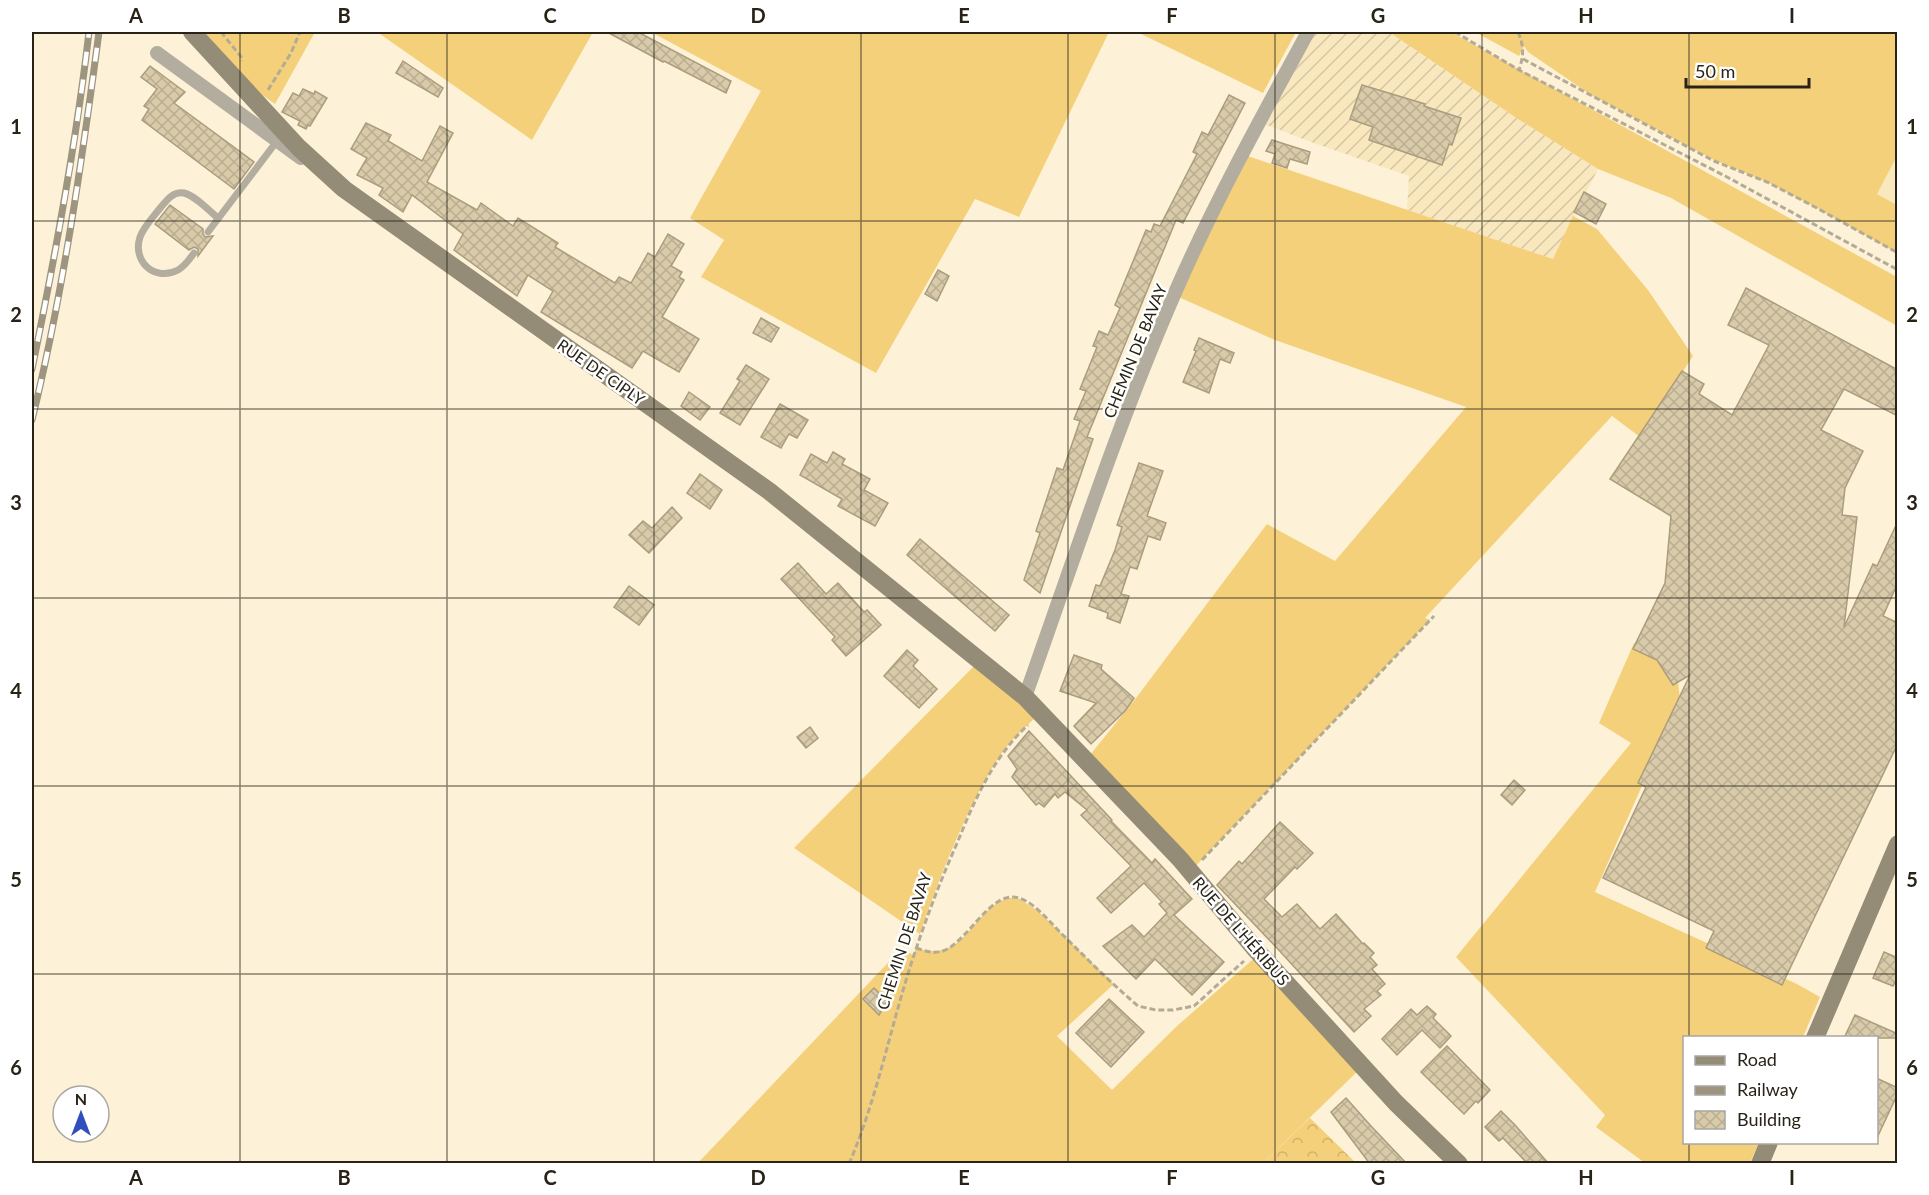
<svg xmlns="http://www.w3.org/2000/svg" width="1929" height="1195" font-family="Lato,sans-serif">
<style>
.built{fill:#f9e7be}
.industrial{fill:url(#industrial-furrows)}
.grass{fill:#f4d07b}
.forest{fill:url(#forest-crowns)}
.building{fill:url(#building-cross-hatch);stroke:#aa9d7d;stroke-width:1.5}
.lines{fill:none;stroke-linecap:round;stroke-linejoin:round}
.path{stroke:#b4ab95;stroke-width:3;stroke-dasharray:6 3;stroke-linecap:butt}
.lane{stroke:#b3ad9f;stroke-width:7}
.street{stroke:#b3ad9f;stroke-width:14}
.secondary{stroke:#958c77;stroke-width:18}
.rail-casing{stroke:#9d9580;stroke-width:7}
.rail{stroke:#fff;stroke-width:4.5;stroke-dasharray:14;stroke-linecap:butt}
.grid{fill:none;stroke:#282316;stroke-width:1.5;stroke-opacity:0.55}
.labels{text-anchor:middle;stroke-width:5;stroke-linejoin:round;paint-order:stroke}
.street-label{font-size:16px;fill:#282316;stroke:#fff}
.neatline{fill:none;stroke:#282316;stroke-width:2}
.grid-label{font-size:20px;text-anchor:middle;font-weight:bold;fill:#282316}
</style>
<defs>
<pattern id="industrial-furrows" width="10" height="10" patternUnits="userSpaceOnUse" patternTransform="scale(1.5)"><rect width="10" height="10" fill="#f9e7be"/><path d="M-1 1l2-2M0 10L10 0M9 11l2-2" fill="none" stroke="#d5c6a3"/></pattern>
<pattern id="forest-crowns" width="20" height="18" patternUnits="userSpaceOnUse" patternTransform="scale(1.5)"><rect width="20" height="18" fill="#f4d07b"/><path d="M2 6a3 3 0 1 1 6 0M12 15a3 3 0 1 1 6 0" fill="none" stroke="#d1b26a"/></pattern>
<pattern id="building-cross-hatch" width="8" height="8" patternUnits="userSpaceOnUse" patternTransform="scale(1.5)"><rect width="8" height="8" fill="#d9cbaa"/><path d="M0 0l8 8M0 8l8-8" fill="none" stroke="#baae92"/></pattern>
</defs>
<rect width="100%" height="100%" fill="#fdf2d7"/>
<polygon class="built" points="1897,156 1897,205 1877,194"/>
<polygon class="industrial" points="1308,32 1389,32 1518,119 1598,169 1553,259 1407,210 1409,176 1311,142 1259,122"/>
<g class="grass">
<polygon points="192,32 315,32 275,104 230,72"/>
<polygon points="377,32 593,32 532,140"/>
<polygon points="651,32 1109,32 1019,217 975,199 876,373 701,277 724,240 690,218 761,91"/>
<polygon points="1137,32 1296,32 1263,93"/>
<polygon points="1389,32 1451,32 1897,277 1897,326 1671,198 1598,169 1518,119"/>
<polygon points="1475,32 1897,32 1897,156 1877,194 1897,205 1897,253 1815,207 1767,182 1714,160 1591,95 1528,52 1524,46 1519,56"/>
<polygon points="1242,154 1553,259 1573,216 1597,229 1648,290 1693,356 1640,437 1612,416 1425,618 1430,620 1190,872 1086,760 1136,698 1267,524 1335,561 1466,407 1275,340 1174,295"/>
<polygon points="1634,643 1669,667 1678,681 1680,700 1595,892 1797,984 1820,997 1803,1037 1684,1038 1684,1142 1759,1143 1750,1163 1645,1163 1596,1127 1605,1115 1456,957 1631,743 1599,723"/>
<path d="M 980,660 L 1040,713 C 1026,727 1010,740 999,757 C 967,807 939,878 920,934 L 794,848 Z"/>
<path d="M 1008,898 L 1018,898 L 1038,911 L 1114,984 L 1057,1036 L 1112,1090 L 1177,1026 L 1259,954 L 1363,1066 L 1263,1163 L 697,1164 L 902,948 L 913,955 L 916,948 C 967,964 970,910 1008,898 Z"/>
</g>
<polygon class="forest" points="1310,1118 1356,1163 1263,1163"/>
<g class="building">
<polygon points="607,32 638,32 731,81 726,93 664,61 663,62"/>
<polygon points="403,61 443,88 438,97 396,73"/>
<polygon points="150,66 185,92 174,103 254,162 234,189 142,120 149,109 144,106 157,89 141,77"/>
<polygon points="1362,85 1425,104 1424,106 1461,118 1452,145 1449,144 1442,165 1369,140 1373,127 1350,119"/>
<polygon points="303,89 314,94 315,91 327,98 310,126 308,125 306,129 298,125 300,121 282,112 293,93 299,96"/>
<polygon points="1229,95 1245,103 1183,223 1176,220 1087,437 1093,439 1040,593 1024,580 1040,533 1036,531 1057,468 1063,470 1080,421 1074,419 1086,391 1080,389 1097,347 1093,346 1099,331 1108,335 1120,308 1115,305 1146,230 1151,232 1154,224 1160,226 1197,154 1193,152 1202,132 1208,135"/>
<polygon points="366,123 391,135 388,141 422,161 440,126 453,133 427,182 477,210 481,203 513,226 518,218 558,243 555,247 615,283 619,277 631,283 648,253 655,257 668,234 684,244 671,266 682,272 679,277 684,280 662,317 699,339 679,372 643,351 632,368 541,312 553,291 528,275 517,296 454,250 463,234 412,195 403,212 379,195 383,188 357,175 367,158 351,149"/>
<polygon points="1272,140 1310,152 1307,164 1290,159 1287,168 1272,163 1275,154 1266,151"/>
<polygon points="1584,192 1606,204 1596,224 1574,212"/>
<polygon points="170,205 203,229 203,234 205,237 213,236 198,256 198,249 194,247 189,250 155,224"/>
<polygon points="938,270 949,276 937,301 925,294"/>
<polygon points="1746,288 1898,370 1898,416 1844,389 1821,430 1863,451 1845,488 1842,515 1857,517 1844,627 1873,564 1877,566 1898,521 1896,587 1883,616 1898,623 1898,743 1782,985 1706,948 1714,931 1603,878 1646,787 1638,783 1690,675 1673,685 1657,660 1633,649 1665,583 1671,516 1610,479 1682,371 1704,384 1699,394 1732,415 1769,345 1728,325"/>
<polygon points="761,318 779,328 771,342 753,333"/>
<polygon points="1199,338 1234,353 1230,363 1220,359 1209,393 1183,382 1196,351 1194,350"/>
<polygon points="746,365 769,379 740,425 720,413 740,381 737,379"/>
<polygon points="689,392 710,407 700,420 681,406"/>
<polygon points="780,404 808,420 797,438 789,434 781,448 761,437"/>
<polygon points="833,452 845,459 842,464 870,479 864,490 888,503 875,526 838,506 842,499 800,475 811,454 827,463"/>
<polygon points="1139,463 1163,471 1147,516 1166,523 1160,540 1148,536 1137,569 1130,567 1121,594 1129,596 1120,623 1107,618 1108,613 1089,606 1096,585 1100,586 1115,550 1122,527 1117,525"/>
<polygon points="700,474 722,490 710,509 687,493"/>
<polygon points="672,507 682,518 649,553 629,535 643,521 652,528"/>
<polygon points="920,539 1009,615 995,631 907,555"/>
<polygon points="798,563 826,594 838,583 864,612 867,610 881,625 846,656 832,640 835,637 781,579"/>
<polygon points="629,586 654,605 639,625 614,607"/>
<polygon points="907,650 918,660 913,666 937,689 919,708 884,676"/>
<polygon points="1074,655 1102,665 1101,669 1134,698 1125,711 1091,744 1074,726 1096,703 1060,691"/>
<polygon points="810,727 818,738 806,748 797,737"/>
<polygon points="1029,731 1112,820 1111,821 1152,863 1155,859 1192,899 1174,915 1224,962 1192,995 1155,959 1136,979 1103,946 1132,925 1144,937 1167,913 1159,904 1162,902 1144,883 1111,913 1097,898 1131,866 1081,815 1087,810 1065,792 1058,798 1055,794 1044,807 1039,803 1036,805 1012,777 1017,769 1008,756"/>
<polygon points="1514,780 1525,790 1512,805 1501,795"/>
<polygon points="1280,822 1313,853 1297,869 1295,867 1264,899 1282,917 1297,904 1320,929 1336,914 1363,944 1364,943 1374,953 1370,957 1377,965 1372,969 1385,984 1377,991 1381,995 1364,1009 1371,1016 1354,1032 1276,947 1217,885 1239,861 1242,864"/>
<polygon points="1884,952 1898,958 1898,976 1893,986 1873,978"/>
<polygon points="874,988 887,1001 879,1015 863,999"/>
<polygon points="1109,999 1144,1032 1111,1067 1076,1033"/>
<polygon points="1427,1006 1436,1014 1433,1018 1451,1036 1440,1048 1422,1030 1397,1055 1382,1039 1411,1009 1417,1015"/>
<polygon points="1855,1015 1898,1034 1898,1038 1844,1038"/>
<polygon points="1447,1046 1490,1090 1478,1103 1476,1101 1464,1114 1421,1072"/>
<polygon points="1876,1078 1898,1088 1898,1093 1876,1140"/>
<polygon points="1346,1098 1371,1126 1407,1164 1370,1164 1331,1112"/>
<polygon points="1501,1111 1515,1125 1549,1164 1528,1164 1503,1138 1499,1141 1485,1127"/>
</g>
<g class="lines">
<g class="path">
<polyline points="221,32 242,58 241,61"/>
<polyline points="1455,32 1519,70 1727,177 1898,270"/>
<path d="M 1518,32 C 1524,46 1524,55 1519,70"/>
<polyline points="1523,59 1714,161 1767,182 1815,207 1898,253"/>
<polyline points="268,90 291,53 300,32"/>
<polyline points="1202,860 1434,616"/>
<path d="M 916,948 C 925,951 934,954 943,951 C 968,942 991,889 1019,898 C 1037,904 1051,924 1064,936 C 1088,960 1112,984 1138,1006 L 1156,1010 L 1173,1010 L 1194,1006 L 1244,961"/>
<path d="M 849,1164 C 878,1096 891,1024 914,955 C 927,916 941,879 958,841 C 975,799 994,756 1028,725"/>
</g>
<g class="lane">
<polyline points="208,232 277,141"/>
<path d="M 194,253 C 189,260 185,266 178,270 C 155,282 132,262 140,237 C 144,226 154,216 161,207 C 167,200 173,191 184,193 C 196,196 208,210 218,218"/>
</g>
<g class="street">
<polyline points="157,53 301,158"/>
<path d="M 1025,697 C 1073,562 1117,426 1174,295 C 1213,205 1261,118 1308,32"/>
</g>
<g class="secondary">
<polyline points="192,32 299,148 344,189 769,491 1025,697 1180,859 1256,950 1396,1103 1459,1164"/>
<polyline points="1815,1038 1898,844"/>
<polyline points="1760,1164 1769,1142"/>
</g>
<g class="rail-casing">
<g id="rail">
<path d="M 32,369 C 55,257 76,145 89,32"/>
<path d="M 32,420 C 63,293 82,161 99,32"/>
</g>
</g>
<use href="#rail" class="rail"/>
</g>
<path class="grid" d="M 240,32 L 240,1164M 447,32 L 447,1164M 654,32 L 654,1164M 861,32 L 861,1164M 1068,32 L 1068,1164M 1275,32 L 1275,1164M 1482,32 L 1482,1164M 1689,32 L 1689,1038M 32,221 L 1898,221M 32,409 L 1898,409M 32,598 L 1898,598M 32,786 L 1898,786M 32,974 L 1898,974M 1689,1142 L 1689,1164"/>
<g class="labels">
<g class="street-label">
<text transform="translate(1135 351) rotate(-68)" y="6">CHEMIN DE BAVAY</text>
<text transform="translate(601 372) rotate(35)" y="6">RUE DE CIPLY</text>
<text transform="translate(1241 931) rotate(49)" y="6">RUE DE L'HÉRIBUS</text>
<text transform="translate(904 941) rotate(-72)" y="6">CHEMIN DE BAVAY</text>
</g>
</g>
<rect width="1929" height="1195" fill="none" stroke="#ffffff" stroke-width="66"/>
<rect x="1683" y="1036" width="195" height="108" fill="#ffffff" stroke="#a9a7a2" stroke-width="1.5"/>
<rect x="1695" y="1056" width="30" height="9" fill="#958c77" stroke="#a9a7a2" stroke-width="1.5"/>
<text x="1737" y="1066" font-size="18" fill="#282316">Road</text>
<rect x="1695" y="1086" width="30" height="9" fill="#9d9580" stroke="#a9a7a2" stroke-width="1.5"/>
<text x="1737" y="1096" font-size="18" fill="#282316">Railway</text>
<rect x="1695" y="1111" width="30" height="18" fill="url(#building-cross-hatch)" stroke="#a9a7a2" stroke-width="1.5"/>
<text x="1737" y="1126" font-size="18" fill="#282316">Building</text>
<g transform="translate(81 1114)"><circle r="28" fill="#ffffff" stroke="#a9a7a2" stroke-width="1.5"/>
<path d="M0-4.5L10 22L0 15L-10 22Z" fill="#314ebf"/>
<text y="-9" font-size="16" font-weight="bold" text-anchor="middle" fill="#282316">N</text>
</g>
<path d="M1686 78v9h123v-9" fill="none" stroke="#282316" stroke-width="3"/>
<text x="1695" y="78" font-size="18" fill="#282316" stroke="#ffffff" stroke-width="4.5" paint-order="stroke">50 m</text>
<rect x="33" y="33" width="1863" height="1129" class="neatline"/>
<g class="grid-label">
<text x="136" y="23">A</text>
<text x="344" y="23">B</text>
<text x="550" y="23">C</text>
<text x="758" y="23">D</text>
<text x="964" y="23">E</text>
<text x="1172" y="23">F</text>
<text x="1378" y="23">G</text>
<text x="1586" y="23">H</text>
<text x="1792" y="23">I</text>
<text x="16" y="134">1</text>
<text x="1912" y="134">1</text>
<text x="16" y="322">2</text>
<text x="1912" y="322">2</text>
<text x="16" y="510">3</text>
<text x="1912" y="510">3</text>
<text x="16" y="698">4</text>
<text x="1912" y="698">4</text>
<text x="16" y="887">5</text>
<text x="1912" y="887">5</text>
<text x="16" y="1075">6</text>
<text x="1912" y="1075">6</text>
<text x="136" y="1185">A</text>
<text x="344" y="1185">B</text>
<text x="550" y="1185">C</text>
<text x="758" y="1185">D</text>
<text x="964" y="1185">E</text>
<text x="1172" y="1185">F</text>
<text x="1378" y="1185">G</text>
<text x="1586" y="1185">H</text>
<text x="1792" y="1185">I</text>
</g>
</svg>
